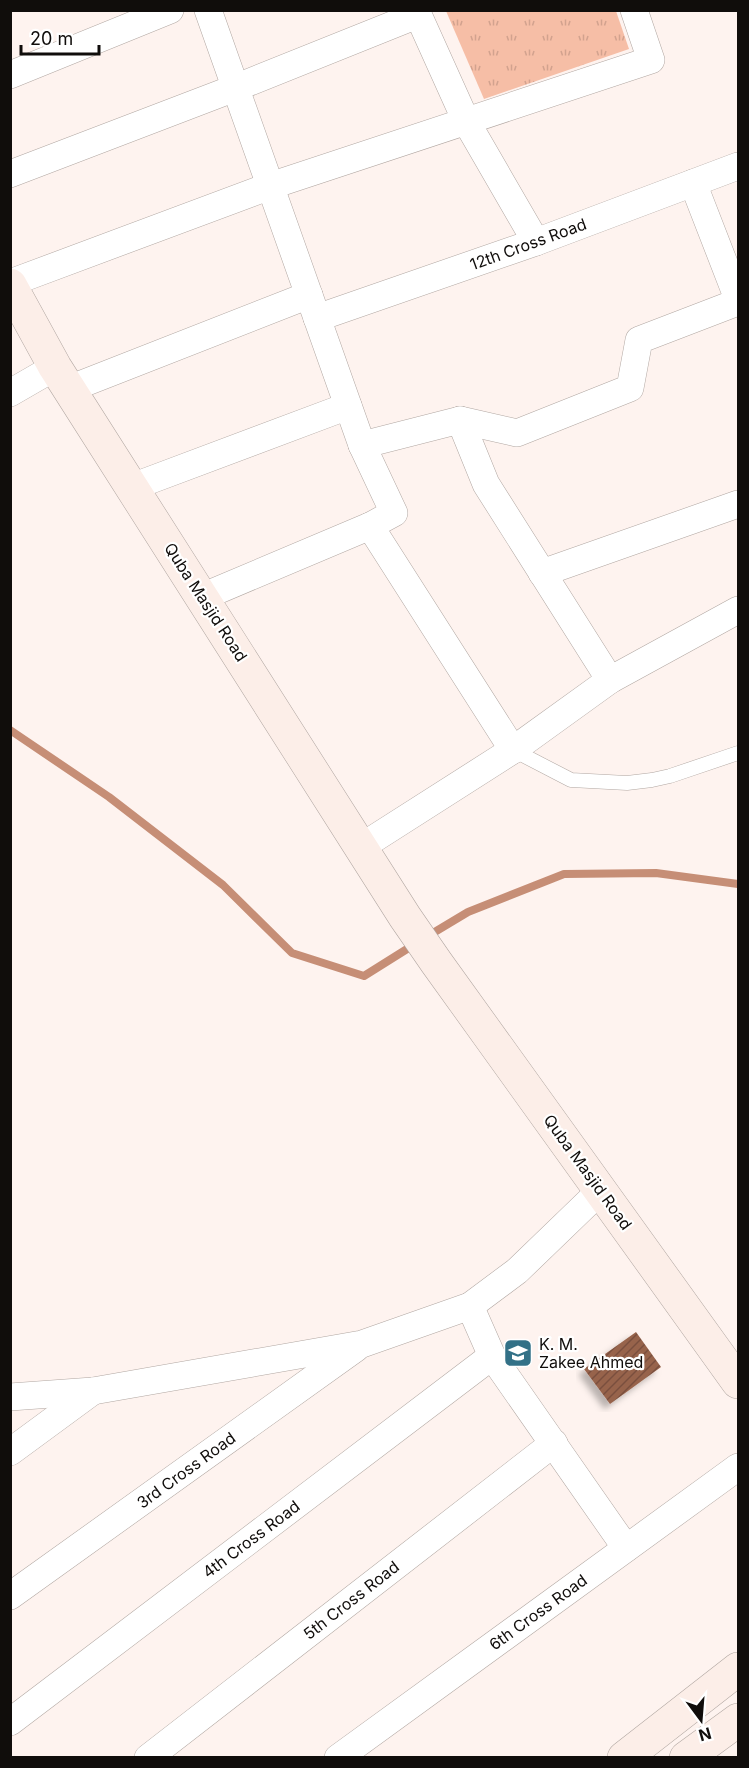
<svg xmlns="http://www.w3.org/2000/svg" width="749" height="1768" font-family="Inter,sans-serif">
<style>
.grass{fill:url(#grass-tufts)}
.lines{fill:none;stroke-linecap:round;stroke-linejoin:round}
.stream{stroke:#c68e76;stroke-width:8}
.building{fill:url(#building-hatch);filter:url(#shadow)}
.lane-casing{stroke:#b1a7a2;stroke-width:15}
.street-casing{stroke:#b1a7a2;stroke-width:28}
.secondary-casing{stroke:#b1a7a2;stroke-width:34}
.lane{stroke:#fff;stroke-width:14}
.street{stroke:#fff;stroke-width:27}
.secondary{stroke:#fceee8;stroke-width:33}
.labels{text-anchor:middle;stroke-width:4.5;stroke-linejoin:round;paint-order:stroke}
.street-label{font-size:16px;fill:#100d0b;stroke:#fff}
.poi-label{font-size:16px;fill:#100d0b;stroke:#fff;text-anchor:start}
</style>
<defs>
<pattern id="grass-tufts" width="24" height="20" patternUnits="userSpaceOnUse" patternTransform="scale(1.5)"><rect width="24" height="20" fill="#f6bea6"/><path d="M3 7l-1-3M5 7V3M7 7l1-3M15 17l-1-3M17 17v-4M19 17l1-3" fill="none" stroke="#d2a28e"/></pattern>
<pattern id="building-hatch" width="6" height="6" patternUnits="userSpaceOnUse" patternTransform="scale(1.5)"><rect width="6" height="6" fill="#97634c"/><path d="M-1 1l2-2M0 6l6-6M5 7l2-2" fill="none" stroke="#7a503d"/></pattern>
<filter id="shadow"><feDropShadow dx="-5.5" dy="5.5" stdDeviation="3" flood-color="#0004"/></filter>
</defs>
<rect width="100%" height="100%" fill="#fef3ef"/>
<polygon class="grass" points="446,11 616,11 629,49 484,99"/>
<g class="lines">
<g class="stream">
<polyline points="10,730 109,797 223,885 292,953 364,976 415,944"/>
<polyline points="428,936 468,912 564,874 656,873 738,884"/>
</g>
</g>
<polygon class="building" points="636,1332 661,1367 610,1404 584,1369"/>
<g class="lines">
<g class="lane-casing">
<polyline id="lane" points="513,750 571,780 627,783 652,780 670,776 738,753"/>
</g>
<g class="street-casing">
<g id="street">
<polyline points="416,10 466,121 536,242"/>
<polyline points="10,75 170,10"/>
<polyline points="10,174 235,88 417,15"/>
<polyline points="693,183 738,299"/>
<polyline points="10,283 270,186 651,60 634,10"/>
<polyline points="317,318 536,242 738,166"/>
<polyline points="69,389 309,295"/>
<polyline points="10,393 55,367"/>
<polyline points="460,420 486,484 610,680"/>
<polyline points="362,445 460,420 517,433 630,388 639,340 738,302"/>
<polyline points="132,487 348,406"/>
<polyline points="370,526 513,750"/>
<polyline points="542,573 738,504"/>
<polyline points="202,597 370,526 394,513 362,445 208,10"/>
<polyline points="361,847 513,750 610,680 738,610"/>
<polyline points="470,1306 492,1356 626,1548"/>
<polyline points="10,1397 93,1391 362,1344 470,1306 517,1271 601,1190"/>
<polyline points="10,1452 93,1391"/>
<polyline points="10,1596 356,1348"/>
<polyline points="10,1722 492,1356"/>
<polyline points="148,1758 554,1443"/>
<polyline points="338,1758 738,1467"/>
</g>
</g>
<g class="secondary-casing">
<g id="secondary">
<polyline points="10,285 55,367 405,917 436,962 738,1382"/>
<polyline points="624,1758 738,1669"/>
<polyline points="686,1758 738,1720"/>
</g>
</g>
<use href="#lane" class="lane"/>
<use href="#street" class="street"/>
<use href="#secondary" class="secondary"/>
</g>
<defs>
<g id="school-square" transform="scale(1.5)"><rect x="-9" y="-9" width="18" height="18" rx="4" fill="#337187" stroke="#fff"/><path d="M0-5L7-2L0 1L-7-2ZM-4 1L0 2.5L4 1V4Q0 6-4 4Z" fill="#fff"/></g>
</defs>
<g fill-rule="evenodd">
<use href="#school-square" x="518" y="1353"/>
</g>
<g class="labels">
<g class="street-label">
<text transform="translate(528 244) rotate(-20)" y="6">12th Cross Road</text>
<text transform="translate(206 602) rotate(57)" y="6">Quba Masjid Road</text>
<text transform="translate(588 1172) rotate(54)" y="6">Quba Masjid Road</text>
<text transform="translate(186 1470) rotate(-36)" y="6">3rd Cross Road</text>
<text transform="translate(251 1539) rotate(-37)" y="6">4th Cross Road</text>
<text transform="translate(351 1600) rotate(-38)" y="6">5th Cross Road</text>
<text transform="translate(538 1612) rotate(-36)" y="6">6th Cross Road</text>
</g>
<g class="poi-label">
<text x="539" y="1350">K. M.<tspan x="539" dy="18">Zakee Ahmed</tspan></text>
</g>
</g>
<rect width="749" height="1768" fill="none" stroke="#100d0b" stroke-width="24"/>
<g transform="translate(701 1720) rotate(164)" stroke="#ffffff" stroke-width="4.5" paint-order="stroke">
<path d="M0-4.5L10 22L0 15L-10 22Z" fill="#100d0b"/>
<text y="-9" font-size="16" font-weight="bold" text-anchor="middle" fill="#100d0b">N</text>
</g>
<path d="M21 45v9h78v-9" fill="none" stroke="#100d0b" stroke-width="3"/>
<text x="30" y="45" font-size="18" fill="#100d0b" stroke="#ffffff" stroke-width="4.5" paint-order="stroke">20 m</text>
</svg>
